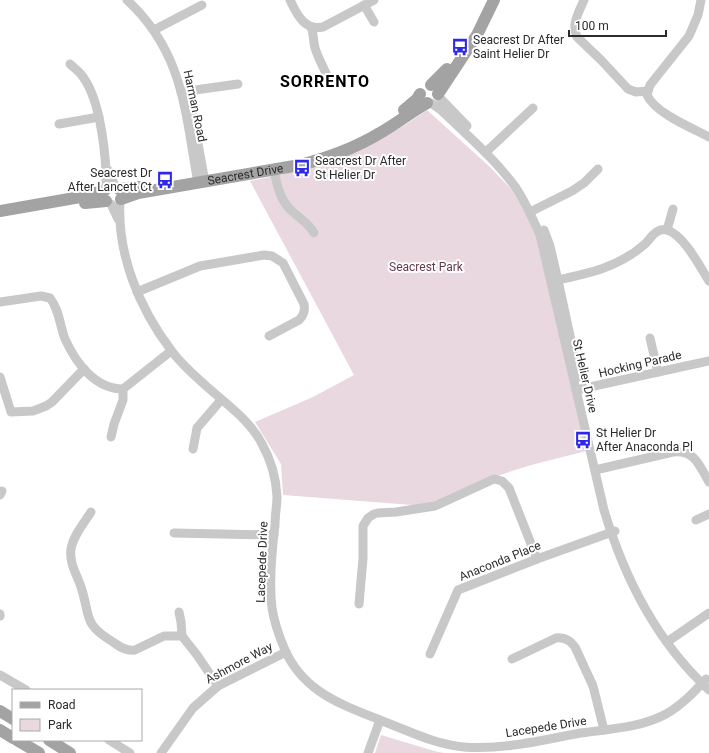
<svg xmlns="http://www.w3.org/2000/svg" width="709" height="753" font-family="Roboto,sans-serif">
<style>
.green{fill:#ead8e0}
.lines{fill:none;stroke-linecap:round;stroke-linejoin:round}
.minor{stroke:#c8c8c8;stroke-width:9}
.major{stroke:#a3a3a3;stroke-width:12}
.labels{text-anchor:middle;stroke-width:4;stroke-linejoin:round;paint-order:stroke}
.poi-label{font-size:12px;fill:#2b2b2b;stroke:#fff;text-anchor:start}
.street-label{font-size:12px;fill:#2b2b2b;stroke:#fff}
.park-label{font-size:12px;fill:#673949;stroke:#fff}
.district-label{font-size:16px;font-weight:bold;letter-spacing:1px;fill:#000;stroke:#fff}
</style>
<rect width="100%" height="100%" fill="#fff"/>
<g class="green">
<path d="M 427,110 L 490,167 L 512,190 L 531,220 L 545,264 L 586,451 C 557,459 526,465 498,476 C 470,486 442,505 412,505 L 283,495 L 281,464 L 255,422 L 313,397 L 354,375 L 250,181 L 321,166 L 363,148 L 405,125 Z"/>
<polygon points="381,735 438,752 445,753 375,753"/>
</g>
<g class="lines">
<g class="minor">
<path d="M 127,0 C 184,53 185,112 198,183"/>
<path d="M 290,0 C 297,14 304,31 323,27 L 374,0"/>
<path d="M 584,0 C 579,12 571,24 577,37 L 601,60 L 628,89 L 636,92 L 647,91"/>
<path d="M 701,0 L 698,15 L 689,36 L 650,85 L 647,95 C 655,113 692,128 709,137"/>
<polyline points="364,5 374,22"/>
<path d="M 311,27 C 314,34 313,41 315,48 C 318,58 324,68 328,78"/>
<polyline points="154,30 202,5"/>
<path d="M 70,64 C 74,68 80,72 83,77 C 101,101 107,160 106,189"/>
<polyline points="181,92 238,84"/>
<polyline points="438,96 467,126"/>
<path d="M 431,103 L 441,110 C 467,135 495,159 516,188 C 526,203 533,219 540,235 L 604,510 C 624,577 657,642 709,690"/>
<polyline points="193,116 205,182"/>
<polyline points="59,124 99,117"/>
<polyline points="486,152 533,108"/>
<polyline points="108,170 115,186"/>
<path d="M 274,170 C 277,186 281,203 294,213 C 303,221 308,223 314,233"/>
<path d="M 120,201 C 117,254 139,308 171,350 C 180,363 193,374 205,385 C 225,403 250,420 262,444 C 271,460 276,478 277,496 C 277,505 275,515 275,525 C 272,549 269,584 272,608 C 274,622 279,636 285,650 C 292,666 305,681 319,691 C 339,705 363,713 385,722 C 411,732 437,745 464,747 C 503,750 543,740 580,733 C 609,729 640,728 666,714 C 682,705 694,692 706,679"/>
<polyline points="111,204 118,219"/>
<polyline points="530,212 572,191 584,183 598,169"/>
<polyline points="544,230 550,246 559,285 579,377"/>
<polyline points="667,230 673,209"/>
<path d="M 552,281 C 586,274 618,268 645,244 C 651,238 657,227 667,230 C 684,235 700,267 709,281"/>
<path d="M 137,292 L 200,266 L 264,255 L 272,256 L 283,263 L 304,304 C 305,311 304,315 299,320 L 269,336"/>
<path d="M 0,302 L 41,296 L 50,298 C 59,309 60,326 65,339 C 76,363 95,389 123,389"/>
<polyline points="650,338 658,372"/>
<polyline points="0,377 11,412 33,411 46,406 52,402 84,369"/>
<polyline points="576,390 709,361"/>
<polyline points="111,437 114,424 123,400 123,389 171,351"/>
<polyline points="193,449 197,428 221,400"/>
<path d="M 595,470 L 673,452 C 696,450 699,466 709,482"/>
<polyline points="0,495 2,491"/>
<path d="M 91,512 C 84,523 73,536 71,549 C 69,563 77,575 81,587 C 91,617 82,623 113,642 C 120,647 126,651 135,650 L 164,636 L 182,636 L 197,655 L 218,686"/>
<polyline points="696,520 709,514"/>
<polyline points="174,533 274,535"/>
<polyline points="359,604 363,558 363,526 368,518 374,514 378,513 396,512 435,506 494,479 502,481 509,488 537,559"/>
<polyline points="179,612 181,622 182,636"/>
<polyline points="0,614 0,616"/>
<polyline points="667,642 709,613"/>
<polyline points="430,654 458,590 537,559 615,531"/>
<path d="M 512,659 L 556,638 C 564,637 570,640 575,647 L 593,686 L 604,730"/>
<polyline points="0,675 26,690"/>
<polyline points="109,740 130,753"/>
<polyline points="161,753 193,708 218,686 286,652"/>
<polyline points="368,753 380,720"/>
</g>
<g class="major">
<polyline points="431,85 447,69"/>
<polyline points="438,94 477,35 494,0"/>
<polyline points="404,110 417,99 420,94"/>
<polyline points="119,189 140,187"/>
<path id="s1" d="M 121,199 L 138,193 L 300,165 C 328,158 355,148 380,133 C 396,124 411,112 427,103"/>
<polyline points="85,203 106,201"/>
<polyline points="0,211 86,196 105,190"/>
<polyline points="0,711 13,719"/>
<polyline points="0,730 13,738"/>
<polyline points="17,740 39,753"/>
<polyline points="49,740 70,753"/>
</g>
</g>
<defs>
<g id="bus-bare" transform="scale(1.38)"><path d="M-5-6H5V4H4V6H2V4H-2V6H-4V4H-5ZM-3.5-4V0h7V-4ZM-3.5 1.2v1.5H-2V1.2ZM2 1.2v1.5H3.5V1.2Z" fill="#2e28e8" stroke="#fff" stroke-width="2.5" paint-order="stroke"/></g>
</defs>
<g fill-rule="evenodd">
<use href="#bus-bare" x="460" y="47"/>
<use href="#bus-bare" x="302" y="168"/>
<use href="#bus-bare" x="165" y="180"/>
<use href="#bus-bare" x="583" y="440"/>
</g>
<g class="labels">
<g class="poi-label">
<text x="473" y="44">Seacrest Dr After<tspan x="473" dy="14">Saint Helier Dr</tspan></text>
<text x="315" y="165">Seacrest Dr After<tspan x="315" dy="14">St Helier Dr</tspan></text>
<text x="152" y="177" text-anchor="end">Seacrest Dr<tspan x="152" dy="14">After Lancett Ct</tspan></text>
<text x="596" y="437">St Helier Dr<tspan x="596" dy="14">After Anaconda Pl</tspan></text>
</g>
<g class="street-label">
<text transform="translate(195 106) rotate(78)" y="4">Harman Road</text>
<text dy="4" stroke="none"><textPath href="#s1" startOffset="127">Seacrest Drive</textPath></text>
<text transform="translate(640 364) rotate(-13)" y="4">Hocking Parade</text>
<text transform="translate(585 376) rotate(77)" y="4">St Helier Drive</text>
<text transform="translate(500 561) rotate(-22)" y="4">Anaconda Place</text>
<text transform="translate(262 562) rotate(-88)" y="4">Lacepede Drive</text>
<text transform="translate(239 663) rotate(-28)" y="4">Ashmore Way</text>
<text transform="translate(546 727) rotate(-9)" y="4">Lacepede Drive</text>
</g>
<g class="park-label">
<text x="426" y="271">Seacrest Park</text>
</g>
<g class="district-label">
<text x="325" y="87">SORRENTO</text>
</g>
</g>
<rect x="12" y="689" width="130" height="52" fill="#ffffff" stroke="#aaaaaa"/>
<rect x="20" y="702" width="20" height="6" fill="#a3a3a3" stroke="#aaaaaa"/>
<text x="48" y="709" font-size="12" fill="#2b2b2b">Road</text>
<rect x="20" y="719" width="20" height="12" fill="#ead8e0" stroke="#aaaaaa"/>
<text x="48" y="729" font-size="12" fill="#2b2b2b">Park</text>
<path d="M569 30v6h97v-6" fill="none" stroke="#2b2b2b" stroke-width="2"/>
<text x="575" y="30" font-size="12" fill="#2b2b2b" stroke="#ffffff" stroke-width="3" paint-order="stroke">100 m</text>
</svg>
